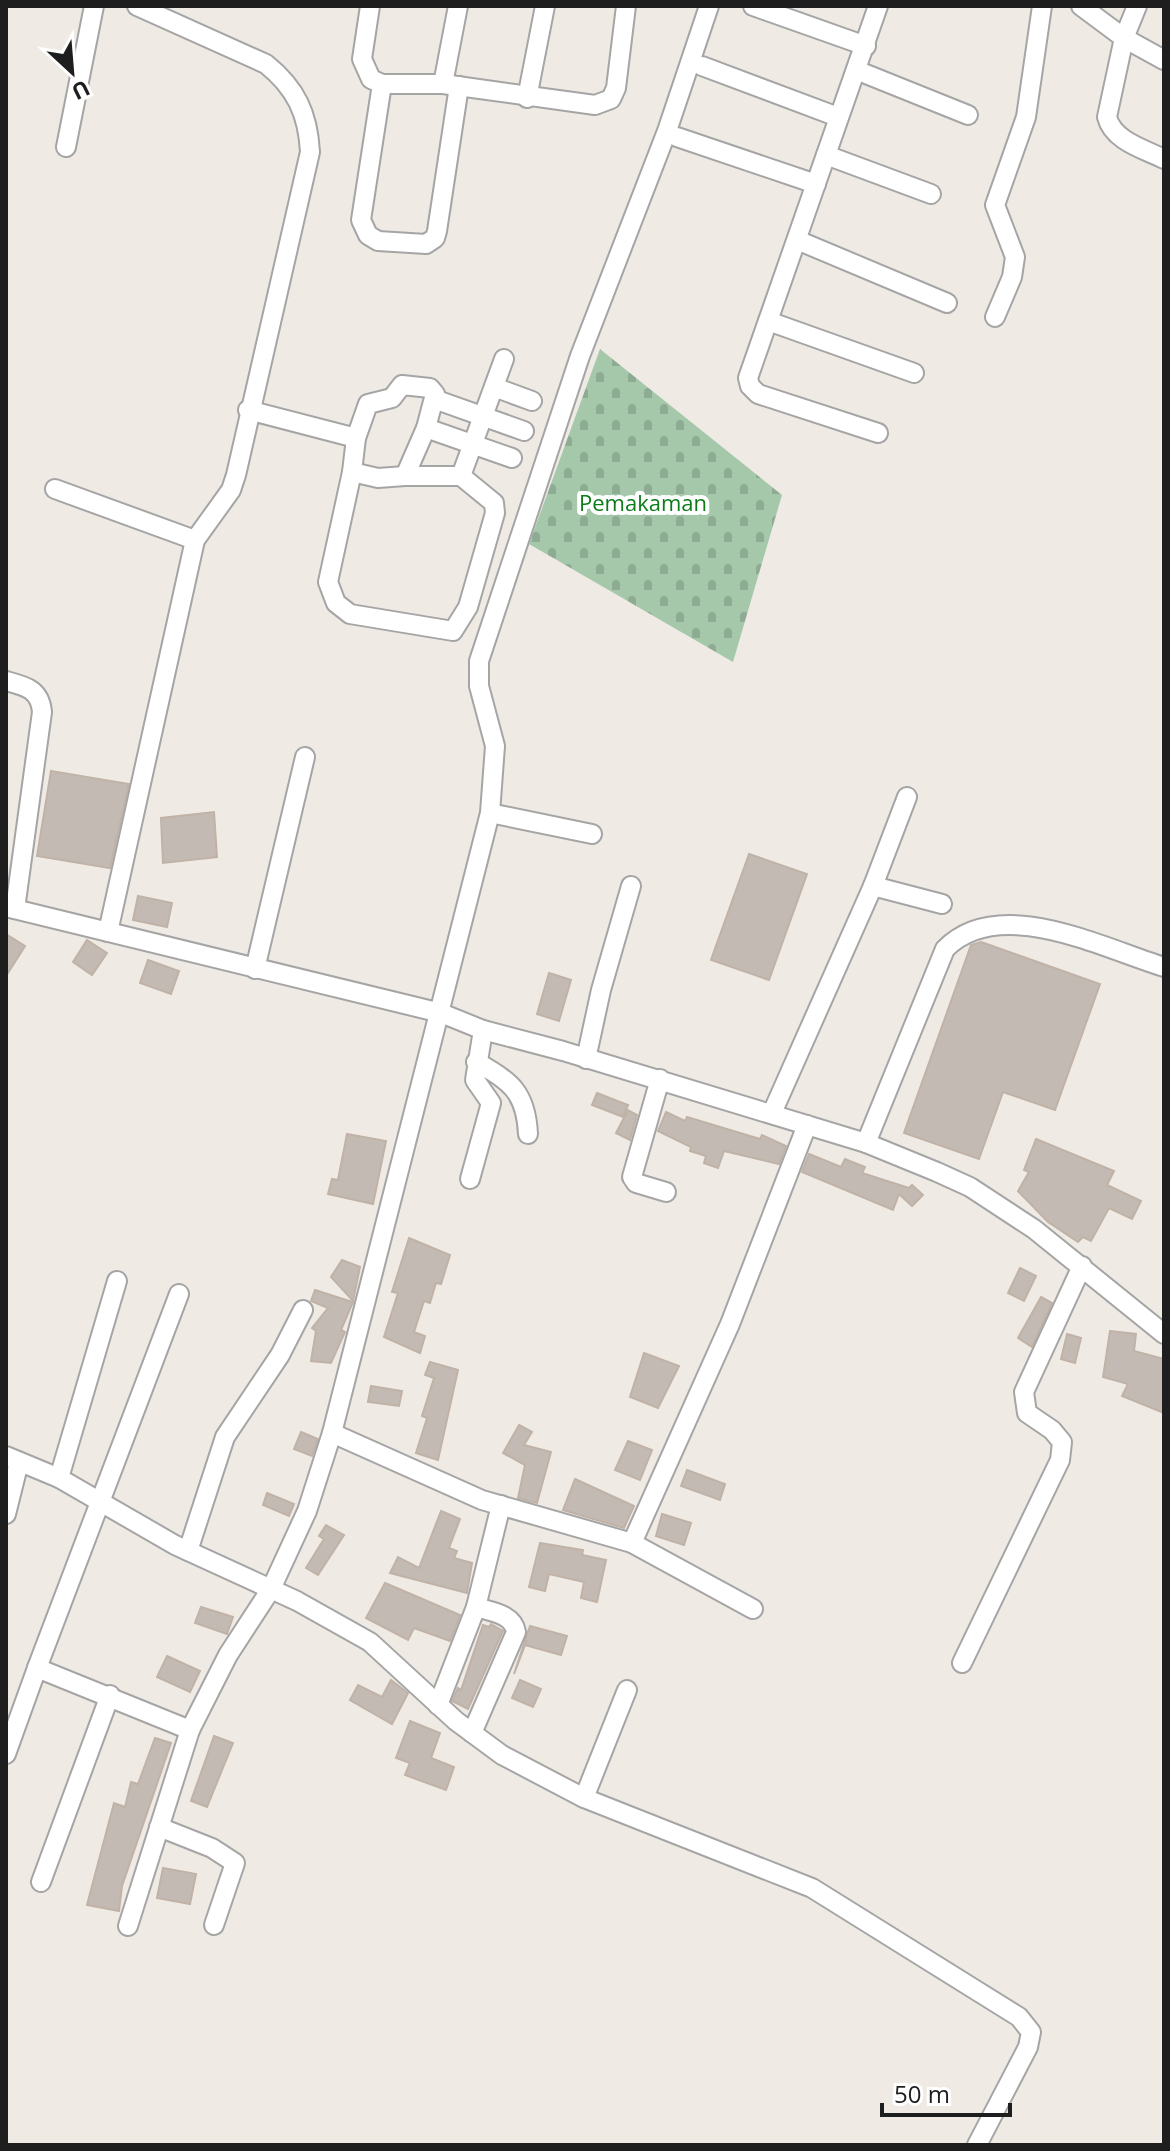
<svg xmlns="http://www.w3.org/2000/svg" width="1170" height="2151" font-family="'Open Sans',sans-serif">
<style>
.cemetery{fill:url(#cemetery-stones)}
.building{fill:#c3bbb3;stroke:#c0b2a6;stroke-width:2}
.lines{fill:none;stroke-linecap:round;stroke-linejoin:round}
.minor-casing{stroke:#a5a5a5;stroke-width:22}
.minor{stroke:#fff;stroke-width:18}
.labels{text-anchor:middle;stroke-width:8;stroke-linejoin:round;paint-order:stroke}
.park-label{font-size:22px;fill:#0c7c19;stroke:#fff}
</style>
<defs>
<pattern id="cemetery-stones" width="16" height="16" patternUnits="userSpaceOnUse" patternTransform="scale(2)"><rect width="16" height="16" fill="#a5c8ab"/><path d="M2 7V4a2 2 0 0 1 4 0v3zM10 15v-3a2 2 0 0 1 4 0v3z" fill="#8eab93"/></pattern>
</defs>
<rect width="100%" height="100%" fill="#efebe4"/>
<polygon class="cemetery" points="600,349 782,495 733,662 529,544"/>
<g class="building">
<polygon points="51,771 129,784 110,868 37,856"/>
<polygon points="214,812 217,857 163,863 161,818"/>
<polygon points="749,854 807,874 769,980 711,960"/>
<polygon points="138,896 172,903 167,927 133,920"/>
<polygon points="6,934 25,946 6,976"/>
<polygon points="87,940 107,953 92,975 73,962"/>
<polygon points="981,942 1100,984 1055,1110 1003,1092 979,1159 904,1133 971,945"/>
<polygon points="148,960 179,971 171,994 140,983"/>
<polygon points="549,973 571,980 559,1021 537,1014"/>
<polygon points="597,1093 628,1105 623,1117 592,1105"/>
<polygon points="628,1110 637,1115 630,1140 616,1133"/>
<polygon points="666,1112 685,1121 687,1117 760,1139 762,1135 786,1146 779,1164 724,1151 718,1168 704,1163 706,1156 690,1151 691,1147 658,1131"/>
<polygon points="347,1134 386,1141 373,1204 328,1194 332,1179 338,1180"/>
<polygon points="1036,1139 1114,1171 1107,1185 1141,1201 1132,1219 1109,1208 1091,1241 1083,1237 1078,1242 1048,1222 1018,1191 1029,1172 1024,1170"/>
<polygon points="809,1154 841,1167 845,1159 865,1167 862,1173 909,1188 912,1185 923,1195 912,1206 899,1194 893,1210 802,1172"/>
<polygon points="409,1238 450,1255 441,1284 436,1283 430,1303 424,1301 414,1332 425,1336 420,1353 384,1337 398,1293 392,1292"/>
<polygon points="342,1260 360,1267 353,1301 331,1277"/>
<polygon points="1020,1268 1036,1276 1024,1301 1008,1293"/>
<polygon points="315,1290 353,1302 341,1330 345,1332 331,1363 311,1361 316,1331 312,1328 328,1308 311,1301"/>
<polygon points="1041,1297 1052,1303 1032,1347 1018,1338"/>
<polygon points="1110,1331 1136,1334 1134,1351 1164,1359 1164,1413 1122,1396 1128,1384 1103,1377"/>
<polygon points="1067,1334 1081,1338 1075,1363 1061,1359"/>
<polygon points="644,1353 679,1366 658,1408 630,1397"/>
<polygon points="430,1362 458,1370 438,1460 416,1453 427,1418 422,1416 434,1378 425,1375"/>
<polygon points="371,1386 402,1391 399,1406 368,1402"/>
<polygon points="519,1425 532,1432 524,1445 551,1452 537,1503 518,1498 525,1465 503,1453"/>
<polygon points="301,1432 318,1439 312,1456 294,1449"/>
<polygon points="628,1441 652,1450 640,1480 615,1470"/>
<polygon points="687,1470 725,1484 720,1500 681,1486"/>
<polygon points="575,1479 634,1506 624,1528 563,1510"/>
<polygon points="267,1493 294,1504 289,1516 263,1505"/>
<polygon points="441,1511 460,1519 449,1548 457,1551 454,1558 472,1563 467,1593 390,1573 398,1557 419,1568"/>
<polygon points="662,1514 691,1523 684,1545 656,1536"/>
<polygon points="326,1525 344,1535 318,1575 306,1568 324,1539 319,1536"/>
<polygon points="540,1543 583,1550 582,1555 606,1560 597,1602 581,1598 584,1582 549,1574 545,1591 529,1587"/>
<polygon points="385,1583 460,1615 450,1641 414,1628 408,1640 366,1618"/>
<polygon points="201,1607 233,1617 227,1634 195,1623"/>
<polygon points="491,1624 503,1631 468,1709 452,1701 458,1688 461,1690 483,1625 489,1627"/>
<polygon points="530,1626 567,1636 561,1655 525,1645 527,1640 514,1674"/>
<polygon points="167,1656 200,1671 190,1692 157,1677"/>
<polygon points="391,1680 408,1693 392,1724 350,1700 358,1685 382,1697"/>
<polygon points="520,1680 541,1689 533,1707 512,1698"/>
<polygon points="410,1721 440,1733 431,1758 454,1767 446,1790 405,1775 410,1763 396,1758"/>
<polygon points="214,1736 233,1743 207,1807 191,1801"/>
<polygon points="155,1738 171,1743 122,1886 119,1911 87,1905 114,1803 125,1807 131,1782 138,1784"/>
<polygon points="163,1868 196,1874 190,1904 157,1898"/>
</g>
<g class="lines">
<g class="minor-casing">
<g id="minor">
<polyline points="370,6 362,59 371,79 382,84 443,84 595,105 611,99 616,88 626,6"/>
<polyline points="753,6 866,46"/>
<polyline points="1081,6 1124,38 1164,60"/>
<path d="M 1137,6 L 1124,38 L 1107,117 C 1113,141 1144,149 1164,159"/>
<polyline points="702,66 838,117"/>
<polyline points="856,70 968,115"/>
<polyline points="382,84 361,220 368,235 378,241 426,244 435,238 437,231 459,86"/>
<polyline points="443,84 458,6"/>
<polyline points="527,98 545,6"/>
<polyline points="677,137 816,184"/>
<polyline points="66,147 94,6"/>
<polyline points="826,155 931,194"/>
<polyline points="797,240 947,303"/>
<polyline points="995,317 1012,277 1015,257 995,205 1026,117 1042,6"/>
<polyline points="768,321 914,373"/>
<polygon points="402,385 430,388 435,394 426,428 405,476 378,478 352,472 356,438 368,404 392,398"/>
<polyline points="494,387 532,401"/>
<polyline points="434,399 524,431"/>
<polyline points="248,410 356,438"/>
<polyline points="426,428 512,458"/>
<polyline points="878,433 758,394 750,386 748,378 878,6"/>
<polyline points="352,472 328,582 336,603 350,614 453,631 468,607 495,513 494,503 461,476 405,476"/>
<polyline points="461,476 504,359"/>
<polyline points="55,489 195,540"/>
<path d="M 6,681 C 25,686 40,689 42,712 L 15,909"/>
<polyline points="490,813 592,834"/>
<polyline points="873,886 942,904"/>
<polyline points="6,907 441,1013 483,1030 563,1051 866,1143 937,1172 970,1187 1034,1229 1164,1334"/>
<path d="M 108,932 L 195,540 L 231,490 L 236,475 L 310,152 C 308,114 296,88 266,64 L 137,6"/>
<polyline points="255,969 305,757"/>
<polyline points="586,1059 601,990 631,886"/>
<path d="M 476,1062 C 512,1081 526,1094 528,1134"/>
<polyline points="660,1079 632,1177 636,1183 666,1192"/>
<polyline points="772,1113 873,886 907,797"/>
<path d="M 866,1143 L 945,949 C 999,894 1102,948 1164,967"/>
<polyline points="470,1179 491,1103 475,1080 483,1030"/>
<polyline points="332,1433 482,1500 632,1543 753,1609"/>
<polyline points="6,1456 59,1478 175,1545 297,1601 370,1642 456,1721 502,1755 584,1798 812,1888 1019,2017 1031,2032 1028,2047 977,2145"/>
<polyline points="59,1478 117,1281"/>
<polyline points="6,1514 19,1462"/>
<polyline points="632,1543 730,1324 807,1125"/>
<polyline points="188,1551 225,1437 280,1355 303,1310"/>
<polyline points="962,1663 1060,1460 1062,1442 1052,1430 1027,1413 1024,1392 1082,1266"/>
<polyline points="37,1668 179,1294"/>
<polyline points="438,1705 476,1607 501,1505"/>
<path d="M 472,1733 L 516,1632 C 513,1614 492,1612 476,1607"/>
<polyline points="6,1754 37,1668 190,1730"/>
<polyline points="584,1798 627,1690"/>
<polyline points="159,1827 212,1848 235,1863 214,1925"/>
<polyline points="41,1882 110,1695"/>
<polyline points="128,1926 190,1730 228,1655 271,1589 307,1511 332,1433 490,813 495,746 479,686 479,661 580,356 667,131 709,6"/>
</g>
</g>
<use href="#minor" class="minor"/>
</g>
<g class="labels">
<g class="park-label">
<text x="643" y="511">Pemakaman</text>
</g>
</g>
<rect width="1170" height="2151" fill="none" stroke="#1e1e1e" stroke-width="16"/>
<g transform="translate(72 72) rotate(154)" stroke="#ffffff" stroke-width="6" paint-order="stroke">
<path d="M0-6L14 30L0 20L-14 30Z" fill="#1e1e1e"/>
<text y="-12" font-size="22" font-weight="bold" text-anchor="middle" fill="#1e1e1e">U</text>
</g>
<path d="M882 2103v12h128v-12" fill="none" stroke="#1e1e1e" stroke-width="4"/>
<text x="894" y="2103" font-size="24" fill="#1e1e1e" stroke="#ffffff" stroke-width="6" paint-order="stroke">50 m</text>
</svg>
